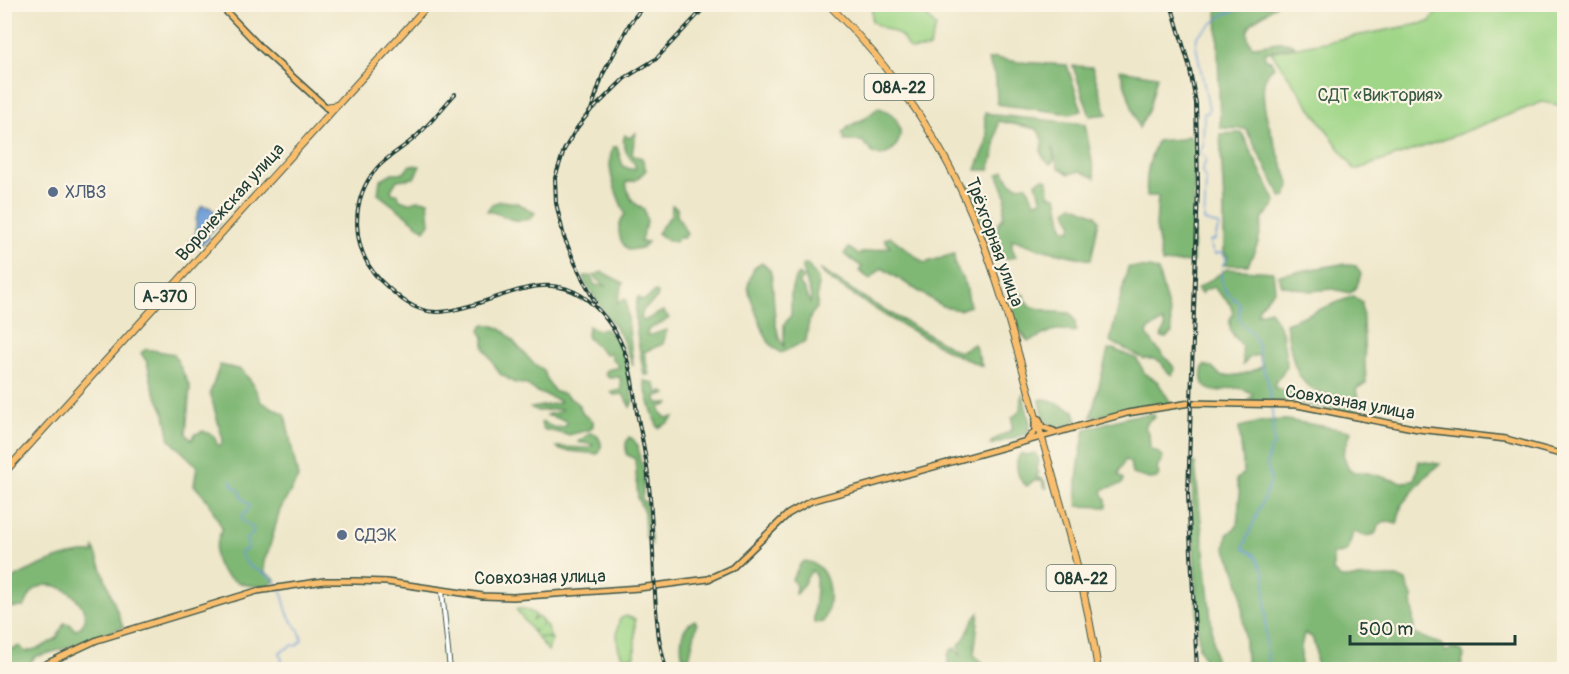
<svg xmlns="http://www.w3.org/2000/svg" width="1569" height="674" font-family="Pangolin,sans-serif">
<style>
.green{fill:#9fd687;stroke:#5f8a5e;stroke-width:1.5}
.forest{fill:#7fb774;stroke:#4f7a54;stroke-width:1.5}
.water{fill:#6d9cd6;stroke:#466c85;stroke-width:1.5}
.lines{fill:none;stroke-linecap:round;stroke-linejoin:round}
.stream{stroke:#6d9cd6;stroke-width:1.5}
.minor-casing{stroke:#3e564a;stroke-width:6}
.major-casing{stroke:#3e564a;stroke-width:8}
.highway-casing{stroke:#3e564a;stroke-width:8}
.minor{stroke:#fff;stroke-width:4}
.major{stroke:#f9be6d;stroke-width:5}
.highway{stroke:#f9be6d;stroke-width:6}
.rail-casing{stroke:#1f3d34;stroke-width:4}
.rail{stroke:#fcf5e5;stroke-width:1.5;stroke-dasharray:4.5;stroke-linecap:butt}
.service-dot{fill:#5c6f8a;stroke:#fcf5e5;stroke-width:2}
.labels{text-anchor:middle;stroke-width:4.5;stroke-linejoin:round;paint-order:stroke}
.shield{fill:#fcf5e5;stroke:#617469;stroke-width:1.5}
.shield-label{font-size:16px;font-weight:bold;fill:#1f3d34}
.park-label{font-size:18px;fill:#395c45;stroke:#fcf5e5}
.service-label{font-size:18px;fill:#4e5e75;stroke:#fcf5e5;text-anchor:start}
.street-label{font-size:18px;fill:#1f3d34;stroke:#fcf5e5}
</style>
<rect width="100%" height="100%" fill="#fcf5e5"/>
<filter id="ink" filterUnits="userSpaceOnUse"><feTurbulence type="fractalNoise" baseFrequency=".0167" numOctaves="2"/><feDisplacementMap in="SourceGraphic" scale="12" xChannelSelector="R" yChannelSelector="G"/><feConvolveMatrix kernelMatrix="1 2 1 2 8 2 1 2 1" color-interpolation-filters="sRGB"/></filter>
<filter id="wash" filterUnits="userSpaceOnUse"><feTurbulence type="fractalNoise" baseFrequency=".008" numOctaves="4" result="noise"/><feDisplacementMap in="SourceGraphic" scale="24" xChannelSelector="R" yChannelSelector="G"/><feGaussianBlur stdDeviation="1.35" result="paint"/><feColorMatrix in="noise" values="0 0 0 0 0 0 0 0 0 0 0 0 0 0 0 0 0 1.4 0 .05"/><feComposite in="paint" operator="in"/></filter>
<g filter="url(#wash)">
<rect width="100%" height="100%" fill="#eee7ca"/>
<g class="green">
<path d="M 872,5 L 920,5 L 921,14 L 926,15 L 936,27 L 929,48 C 924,48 914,51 910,49 C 905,46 905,40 902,37 C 893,29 881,29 872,21 Z"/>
<polygon points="1443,5 1564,5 1564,106 1542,102 1443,140 1355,170 1271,52 1429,22"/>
<polygon points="516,609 525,609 536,615 532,620 538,617 543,622 541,626 544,624 546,625 551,638 538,637 552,639 548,651 533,632 536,630 532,631"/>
<path d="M 626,616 L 635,619 L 635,656 L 627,658 L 622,656 C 616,648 616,628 620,619 Z"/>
</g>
<g class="forest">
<path d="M 1217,5 L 1276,5 C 1263,17 1237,24 1252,46 C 1266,46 1283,37 1295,46 L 1277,49 L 1265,53 L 1265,58 L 1271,61 L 1274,67 C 1245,86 1283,160 1290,186 L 1286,196 L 1282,198 L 1246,129 L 1220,128 Z"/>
<polygon points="995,58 1018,62 1067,65 1082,111 1070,114 997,104 996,79 988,60"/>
<polygon points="1073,66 1092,67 1107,114 1090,116"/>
<polygon points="1120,70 1157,76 1149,109 1139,128"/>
<path d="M 878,108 C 903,113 910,145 882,156 L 874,154 L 862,141 L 845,141 L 843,133 L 849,126 L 864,119 Z"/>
<path d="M 985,112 L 994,115 L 1085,124 L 1095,178 L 1080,171 L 1069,174 L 1058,167 L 1052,147 L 1054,161 L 1050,164 C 1040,157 1040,151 1043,139 L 1037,129 L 998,121 L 994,155 L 989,170 L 976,170 C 979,159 987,148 987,137 C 987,128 983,121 985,112 Z"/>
<path d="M 636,133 L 632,153 L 634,156 L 642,158 L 646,170 L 636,180 L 626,182 C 628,195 632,204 644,209 L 647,222 L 640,242 L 648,242 L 642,248 L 629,250 C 617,241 616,225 625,214 C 617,195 604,167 613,147 L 617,147 L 623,166 L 630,169 L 635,169 L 635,164 C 628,156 620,145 625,135 L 629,138 Z"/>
<polygon points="1242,133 1276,203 1263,218 1258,243 1248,265 1224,265 1228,257 1224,253 1224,203 1220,134"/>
<path d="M 1190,135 L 1195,147 L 1193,262 L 1162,263 L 1156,226 L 1158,196 L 1147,196 C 1145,175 1149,160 1157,141 L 1181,139 Z"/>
<polygon points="410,165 420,166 414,178 397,180 391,190 393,194 398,194 400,200 408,203 417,200 428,201 430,223 425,230 378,194 380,180 392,173 404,173"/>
<polygon points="1004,171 1010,182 1017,186 1026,185 1035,202 1042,200 1036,183 1043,178 1048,180 1049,195 1057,196 1063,227 1067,230 1070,230 1073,224 1069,218 1067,209 1073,205 1096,215 1099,220 1091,260 1040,249 1012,239 1012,248 1016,257 1005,259 990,252 998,224 1003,218 1006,196 998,175"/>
<polygon points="967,186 978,186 981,189 993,216 988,243"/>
<path d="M 501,201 L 518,203 L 535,213 L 530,219 C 507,224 508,214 487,211 L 492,204 Z"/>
<polygon points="672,205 677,208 677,215 687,234 684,238 678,238 675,242 667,240 657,233 671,215"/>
<polygon points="891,237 924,263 954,254 955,265 966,285 970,306 959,310 942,306 882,268 870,279 859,271 862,267 844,254 849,248 858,254 890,247 884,239"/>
<path d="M 762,263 L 770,270 L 772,278 L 775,320 L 779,338 L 784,347 L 784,325 L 791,315 C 792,298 788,290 798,274 L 803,278 L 798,283 L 803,288 L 810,303 L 811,297 L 802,266 L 807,264 L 818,279 L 817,308 L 811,315 L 808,326 L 806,341 L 781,353 C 777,350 773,347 770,344 C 765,337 748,294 748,286 C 749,280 752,274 754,268 Z"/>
<polygon points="1341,264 1356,266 1361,274 1357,286 1350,293 1333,289 1310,291 1282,285 1278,275"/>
<path d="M 1128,267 L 1150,268 L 1158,271 L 1170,315 L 1172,333 L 1166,338 L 1161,337 L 1165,328 L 1163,322 L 1149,329 L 1147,334 C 1154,348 1166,356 1175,369 L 1172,375 L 1166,371 L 1161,362 L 1155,359 L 1144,359 L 1110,341 Z"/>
<polygon points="819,269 874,304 959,352 974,344 982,366 954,354 886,316 830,280"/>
<path d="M 1227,269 L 1273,272 L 1275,289 L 1260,306 L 1257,314 L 1270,310 L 1282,331 L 1287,367 L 1276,381 L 1274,387 C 1287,393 1298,392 1312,395 C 1331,398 1349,404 1366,414 L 1365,416 L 1298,403 L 1248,400 L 1253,394 C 1247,390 1242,388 1235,388 C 1229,388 1225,390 1220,391 C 1203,392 1198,380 1204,365 L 1213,368 L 1221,376 C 1238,376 1248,374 1263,366 L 1258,355 L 1250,357 L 1243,365 L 1242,346 C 1232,335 1225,326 1233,312 L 1230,304 L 1213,287 L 1205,290 L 1201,294 L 1197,289 Z"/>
<polygon points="602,272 623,283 617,303 623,299 626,300 633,365 620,334 585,283 584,276 590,276 595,285 606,286 593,276"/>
<path d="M 1011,289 L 1024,295 L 1029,306 L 1053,312 L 1070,313 L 1075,321 L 1076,331 C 1069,333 1064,329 1057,330 C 1046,331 1039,339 1028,341 C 1016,328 1011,316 1013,298 L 1007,292 Z"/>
<path d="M 654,292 L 658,293 L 657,298 L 643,310 L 641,318 L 644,321 L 663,311 L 669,318 C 663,324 654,325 648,330 L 647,335 C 655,336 659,331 667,330 L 663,344 L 644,352 L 649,375 L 644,375 C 641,353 631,318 638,297 L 642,300 L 647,299 Z"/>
<path d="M 1353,296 L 1362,303 L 1366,383 L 1356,389 L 1358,398 L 1354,400 C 1344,396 1320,394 1312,389 C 1292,377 1290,344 1286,323 Z"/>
<path d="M 486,324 L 497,327 L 505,332 L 532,362 L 544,371 L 548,382 L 555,392 L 564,394 L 578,404 L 583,414 L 593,421 L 593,426 L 589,430 L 568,435 L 543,429 L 541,423 L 544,422 C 552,428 557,429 566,426 L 567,421 L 546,415 L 559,412 L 561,409 L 538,411 L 531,408 L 559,403 L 560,401 L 537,392 L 526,384 L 515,383 L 500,374 L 484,348 L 484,337 L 480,331 L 481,328 Z"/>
<path d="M 588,326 L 598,330 L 606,329 C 628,345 628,376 633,401 L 630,407 L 623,394 L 614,395 L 611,392 L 621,390 L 620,377 L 609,378 L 605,374 L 607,370 L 620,367 L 612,359 L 611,353 L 605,354 L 588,338 L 587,335 Z"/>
<path d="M 146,349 L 174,354 L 190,387 L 186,434 L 192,440 L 195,434 L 203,431 L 214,436 L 217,444 L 220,446 L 223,440 L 210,393 L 220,365 L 242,370 L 253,384 L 261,402 L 285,414 L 298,478 L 280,510 L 269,549 L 264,561 L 265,572 L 275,579 L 273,583 C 254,592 218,581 215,556 C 214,547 220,536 222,528 L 208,501 L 194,485 L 197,466 L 170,440 L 165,414 L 153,388 L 147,362 L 141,353 Z"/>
<polygon points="1113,349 1137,359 1145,374 1157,381 1171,403 1091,417 1108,350"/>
<path d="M 644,381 L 654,383 L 659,394 L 662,391 L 666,394 L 656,396 L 657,403 L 669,403 L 667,405 L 660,407 L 661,413 L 667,418 L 674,417 L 668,423 L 658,428 C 652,412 647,399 644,381 Z"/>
<polygon points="1023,394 1030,424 1027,434 990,445 992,441 1012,430 1012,418 1020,411 1021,397"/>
<path d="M 1043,399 L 1050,400 L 1074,411 L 1077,421 C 1052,432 1044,426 1040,400 Z"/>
<path d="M 1153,414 L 1155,417 L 1149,420 L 1145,428 L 1149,433 L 1150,450 L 1156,451 L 1163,457 L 1157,469 L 1159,474 L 1157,478 L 1150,479 L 1132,474 L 1130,462 L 1125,460 L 1118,474 L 1123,479 L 1122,484 L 1104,489 L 1102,492 L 1106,500 L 1107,507 L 1078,506 C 1074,481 1081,454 1085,429 L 1132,416 Z"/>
<path d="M 1286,420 L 1351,431 L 1343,454 L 1349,470 L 1355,473 L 1364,472 L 1401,482 L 1414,481 L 1419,461 L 1440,464 L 1426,476 L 1402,504 L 1397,524 L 1385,521 L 1379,525 L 1375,534 L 1366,536 L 1354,532 C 1349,538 1352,550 1343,553 C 1340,554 1337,553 1333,554 L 1333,571 L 1341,578 L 1397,577 L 1406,581 L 1412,597 L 1414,634 L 1441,644 L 1446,652 L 1452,648 L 1462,651 L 1464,656 L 1460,669 L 1450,668 L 1449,670 L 1323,669 L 1316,664 L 1316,650 L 1312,637 L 1304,633 L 1301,647 L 1301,669 L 1247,669 L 1241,592 L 1236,572 L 1225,548 L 1227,535 L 1237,526 L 1240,493 L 1236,480 L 1244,472 L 1239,427 L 1264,421 Z"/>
<path d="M 590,433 L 596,434 C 601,441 604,446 598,454 L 560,450 L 557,447 L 589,448 L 593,445 L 578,442 Z"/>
<polygon points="629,437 633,439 638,446 640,460 645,472 642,500 646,502 652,544 645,536 644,512 638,499 635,459 626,454 626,443"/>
<path d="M 1036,453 L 1039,461 L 1036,468 L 1039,473 L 1036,476 L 1044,480 L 1047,488 L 1045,488 L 1042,480 L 1034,480 L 1027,486 C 1017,480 1014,463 1020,454 L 1026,455 Z"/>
<polygon points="1192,462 1195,463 1216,669 1209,669 1199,648 1193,531"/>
<path d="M 94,548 L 123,627 L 63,649 L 35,657 L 25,669 L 6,669 L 5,651 L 20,646 L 25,652 L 42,647 L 57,638 L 64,623 L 70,624 L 75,630 C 105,619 60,568 33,591 C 29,595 27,602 24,607 L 5,608 L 5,584 C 26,570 66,551 93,553 Z"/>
<path d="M 805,561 C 832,565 834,602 823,622 L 814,623 C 812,606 819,589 815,573 L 812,571 C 804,579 803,590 795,594 L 796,586 L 792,579 L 801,563 Z"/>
<path d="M 979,613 L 974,655 L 988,667 L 988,669 L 948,669 L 948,655 L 951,650 L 955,648 L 961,657 L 959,645 C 970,635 969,622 979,613 Z"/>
<path d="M 695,620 L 697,624 L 689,659 L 682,655 C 680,641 681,626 695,620 Z"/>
</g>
<path class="water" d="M 202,206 L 209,207 L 217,213 L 216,218 L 219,224 L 207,235 L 210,238 L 199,247 L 191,243 L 190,240 L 196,233 C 196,223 195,214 202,206 Z"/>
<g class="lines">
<g class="stream">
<polyline points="1222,265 1227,260 1222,253 1214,254 1209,242 1215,240 1219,225 1204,221 1206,181 1202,172 1206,159 1199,152 1203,147 1204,113 1208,113 1209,109 1196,46 1197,36 1223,15 1253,4"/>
<path d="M 1222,268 C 1219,288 1225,292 1240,304 L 1239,320 L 1252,333 L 1258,345 L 1261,364 L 1268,381 L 1271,402"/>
<path d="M 231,480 L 233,486 L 240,491 L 241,497 L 250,505 L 247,511 L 241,517 L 243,521 L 253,528 L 253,534 L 246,539 L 248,548 L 240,553 C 249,575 268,568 278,585"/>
<path d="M 280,670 L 279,666 L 282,661 L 280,652 L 293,645 L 296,646 L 302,640 C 298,624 297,630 290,618 C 285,610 284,599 281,589"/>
<polyline points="1269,670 1266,644 1265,574 1255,555 1243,548 1271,480 1267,464 1270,449 1274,446 1272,407"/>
</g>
</g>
</g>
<g filter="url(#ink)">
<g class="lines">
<g class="minor-casing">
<polyline id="minor" points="442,591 450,670"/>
</g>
<g class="major-casing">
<g id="major">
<polyline points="219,4 262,49 328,109"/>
<polyline points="1039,419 1042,427 1054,431"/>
<polyline points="1028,439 1035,431 1035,422"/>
<polyline points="33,670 97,640 257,591 324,581 356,581 387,582 483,596 513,597 639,588 708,579 732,568 788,514 811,501 1127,413 1190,403 1297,405 1418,429 1506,439 1564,455"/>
</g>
</g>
<g class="highway-casing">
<g id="highway">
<path d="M 828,4 C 893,67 945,145 978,229 C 1003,293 1020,361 1039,428 C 1062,508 1086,587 1098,670"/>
<polyline points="326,107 337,105"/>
<polyline points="4,473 429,4"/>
</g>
</g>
<use href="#minor" class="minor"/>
<use href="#major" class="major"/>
<use href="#highway" class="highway"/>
<g class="rail-casing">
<g id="rail">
<polyline points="1171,4 1189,65 1196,103 1198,186 1188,495 1197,670"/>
<path d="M 455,94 C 441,109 428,127 412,140 C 400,150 387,157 377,168 C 349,200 351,250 380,280 C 397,296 413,312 437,312 C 450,312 461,308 473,305 C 526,288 566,266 607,320 C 629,348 632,379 637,413 C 641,434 646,455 648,476 C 654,527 652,578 658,630 C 659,643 663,656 666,670"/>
<polyline points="594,108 625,78 656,59 708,4"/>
<polyline points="595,302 575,263 564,237 556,203 555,178 564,150 577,128 591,110 603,74 630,23 641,9"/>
</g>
</g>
<use href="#rail" class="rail"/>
</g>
</g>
<g class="service-dot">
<circle cx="53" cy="192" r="6"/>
<circle cx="342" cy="535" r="6"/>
</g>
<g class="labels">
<g class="shield">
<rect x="864.5" y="74" width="69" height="26" rx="4.5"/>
<rect x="135" y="283" width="60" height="26" rx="4.5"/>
<rect x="1046.5" y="565" width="69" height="26" rx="4.5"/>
</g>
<g class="shield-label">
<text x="899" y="93">08А-22</text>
<text x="165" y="302">А-370</text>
<text x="1081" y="584">08А-22</text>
</g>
<g class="park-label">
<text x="1380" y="101">СДТ «Виктория»</text>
</g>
<g class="service-label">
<text x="65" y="198">ХЛВЗ</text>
<text x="354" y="541">СДЭК</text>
</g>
<g class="street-label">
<text transform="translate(230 202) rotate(-48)" y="6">Воронежская улица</text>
<text transform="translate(995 242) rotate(70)" y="6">Трёхгорная улица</text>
<text transform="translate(1350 402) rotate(10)" y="6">Совхозная улица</text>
<text transform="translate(540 577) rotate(-1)" y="6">Совхозная улица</text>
</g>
</g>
<rect width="1569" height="674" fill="none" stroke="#fcf5e5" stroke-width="24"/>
<path d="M1350 635v9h165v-9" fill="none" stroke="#1f3d34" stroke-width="3"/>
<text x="1359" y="635" font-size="18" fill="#1f3d34" stroke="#fcf5e5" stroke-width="4.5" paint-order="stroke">500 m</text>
</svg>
